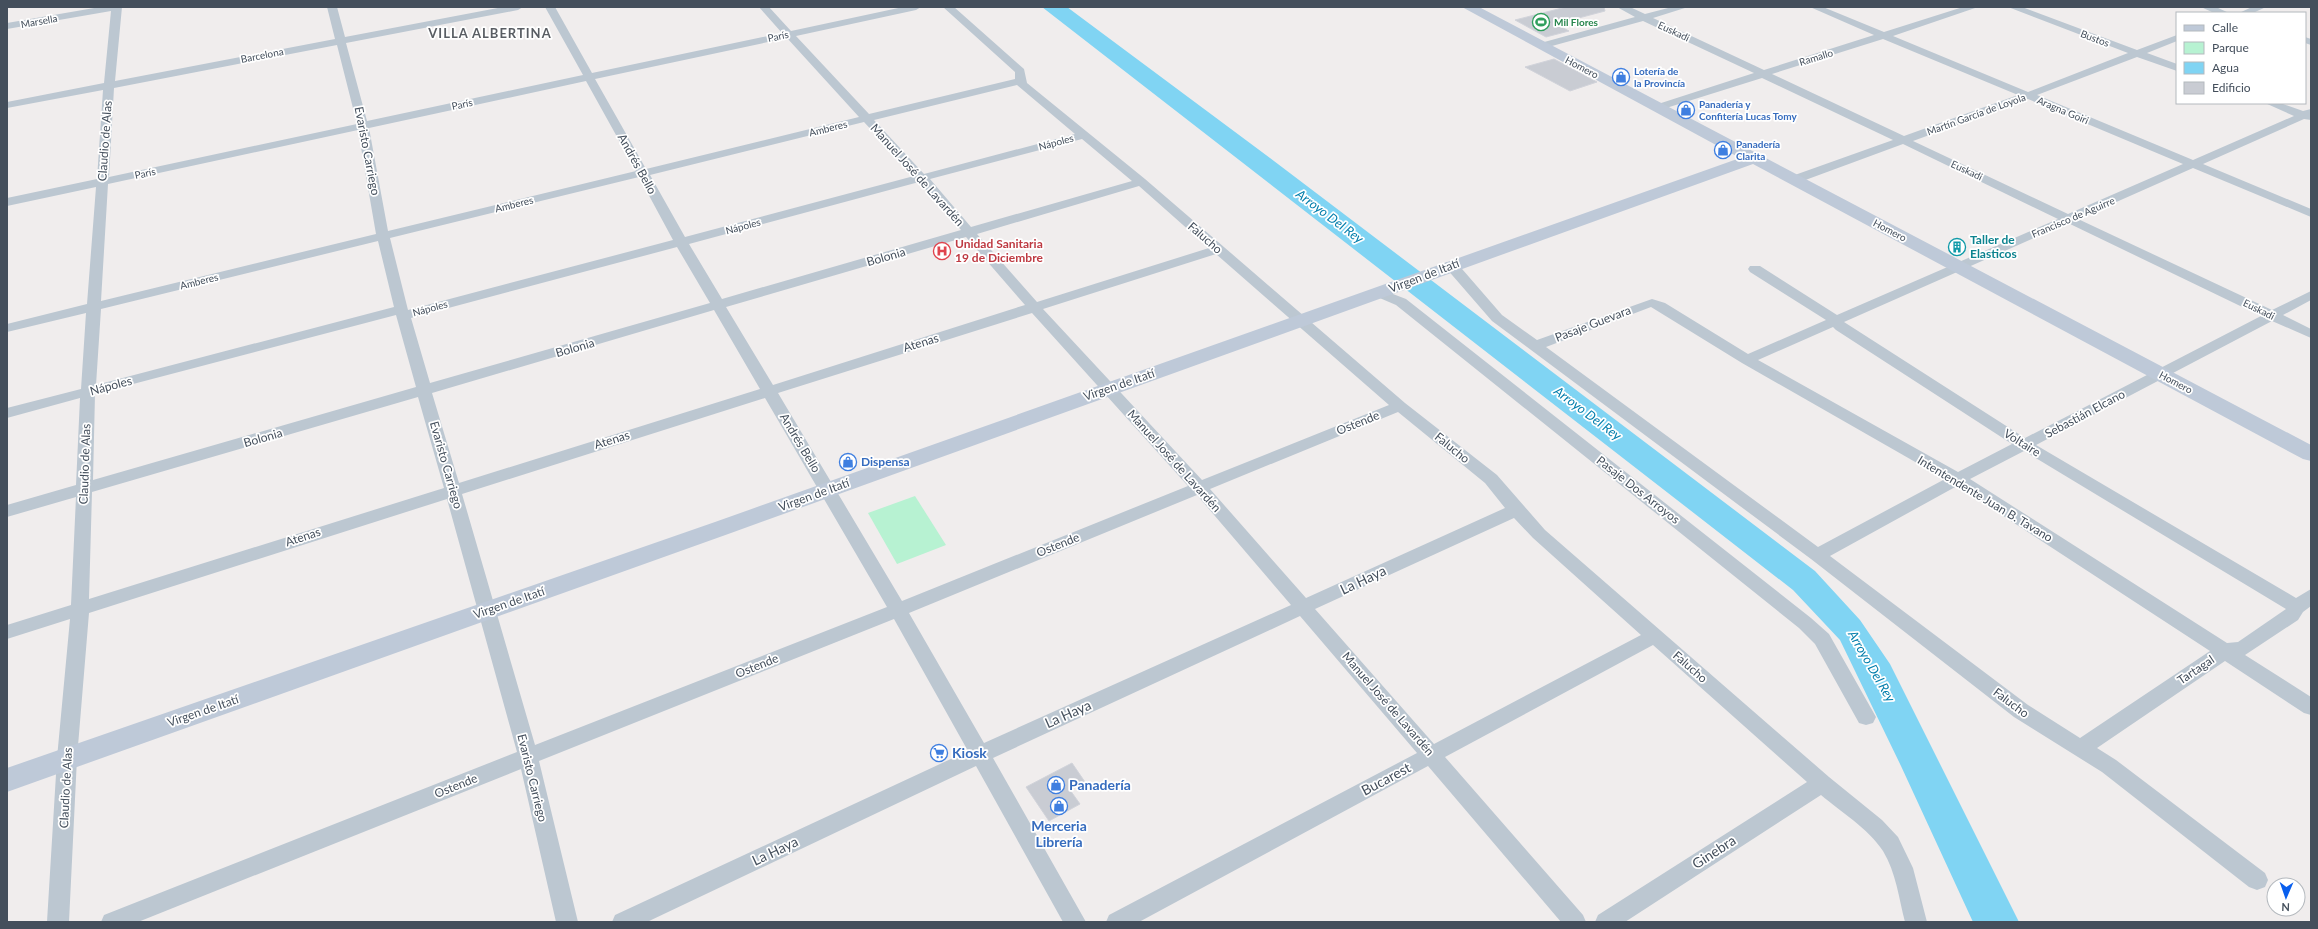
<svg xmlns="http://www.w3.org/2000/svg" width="2318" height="929" font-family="Lato,sans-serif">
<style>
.green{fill:#b7f2d2}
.water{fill:#80d4f3}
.building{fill:#c9ccd3;stroke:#d1d3da}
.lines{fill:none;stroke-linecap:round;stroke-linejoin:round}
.street{fill:#bcc7d1;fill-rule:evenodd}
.secondary{fill:#bec9d8;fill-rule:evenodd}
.labels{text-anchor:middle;stroke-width:3.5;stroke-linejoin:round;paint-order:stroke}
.far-street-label{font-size:10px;fill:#444f5c;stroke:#fff}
.far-leisure-label{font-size:10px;font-weight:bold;fill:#27864d;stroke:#fff;text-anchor:start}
.far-shop-label{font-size:10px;font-weight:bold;fill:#366cbe;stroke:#fff;text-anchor:start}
.street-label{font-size:12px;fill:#444f5c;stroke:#fff}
.culture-label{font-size:12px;font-weight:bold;fill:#0d838f;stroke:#fff;text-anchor:start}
.health-label{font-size:12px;font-weight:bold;fill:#be3a42;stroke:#fff;text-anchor:start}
.shop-label{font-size:12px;font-weight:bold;fill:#366cbe;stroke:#fff;text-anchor:start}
.far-district-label{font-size:13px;font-weight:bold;letter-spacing:1px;fill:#595d63;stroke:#fff}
.water-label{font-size:13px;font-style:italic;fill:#017dab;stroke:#fff}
.near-street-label{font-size:14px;fill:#444f5c;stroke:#fff}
.near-shop-label{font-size:14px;font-weight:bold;fill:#366cbe;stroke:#fff;text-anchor:start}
</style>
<rect width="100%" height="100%" fill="#f0eded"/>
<polygon class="green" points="915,496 946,545 897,564 868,513"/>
<polygon class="water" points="1042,7 1067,7 1270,158 1815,571 1860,620 1890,664 2019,922 1973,922 1901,766 1840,640 1793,590"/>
<g class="building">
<polygon points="1566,7 1604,7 1605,11 1556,24 1569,31 1546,37 1515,20"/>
<polygon points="1554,59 1597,82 1570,91 1525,67"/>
<polygon points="1072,763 1085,782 1070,790 1080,804 1049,821 1026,787"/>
</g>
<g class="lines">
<g class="street">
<path d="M 100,7 L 122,7 L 115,81 L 335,39 L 327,7 L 337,7 L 345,37 L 503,7 L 523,7 L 518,10 L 346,43 L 367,121 L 583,75 L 545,7 L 555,7 L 592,73 L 782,33 L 759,7 L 769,7 L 791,31 L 903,7 L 921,7 L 916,10 L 796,36 L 869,114 L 1015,79 L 1015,72 L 943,7 L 954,7 L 1024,69 L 1027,83 L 1145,179 L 1405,403 L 1497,475 L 1545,530 L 1829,777 L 1882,820 L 1898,837 L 1913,868 L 1927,922 L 1905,922 C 1899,899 1896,872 1883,851 C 1868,828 1841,812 1821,795 L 1625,922 L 1595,922 L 1598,915 L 1807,782 L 1653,645 L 1445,757 L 1583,915 L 1586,922 L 1561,922 L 1428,766 L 1139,922 L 1106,922 L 1109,915 L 1417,753 L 1300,616 L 993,758 L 1086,922 L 1063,922 L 976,766 L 647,922 L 612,922 L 615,915 L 968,751 L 894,619 L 539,761 L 578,922 L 556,922 L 521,769 L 138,922 L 101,922 L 104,915 L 517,752 L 447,499 L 89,613 L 77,758 L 69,922 L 47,922 L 57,758 L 70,619 L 7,639 L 7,625 L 71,605 L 76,497 L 7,517 L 7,505 L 76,485 L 80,398 L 7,418 L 7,408 L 81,389 L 86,313 L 7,332 L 7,324 L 87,304 L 96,187 L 7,206 L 7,198 L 97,179 L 103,90 L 7,108 L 7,102 L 104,83 L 111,11 L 7,29 L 7,23 ZM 787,38 L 859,117 L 646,169 L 595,79 ZM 337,45 L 357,124 L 109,177 L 114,88 ZM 586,81 L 636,171 L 388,231 L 369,128 ZM 1017,85 L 1075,134 L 924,174 L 874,120 ZM 864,122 L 914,176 L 685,237 L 650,175 ZM 358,130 L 376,234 L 101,301 L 108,184 ZM 1082,139 L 1132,181 L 971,227 L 930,179 ZM 639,177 L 673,240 L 408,310 L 390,238 ZM 919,182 L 961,230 L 722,299 L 689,244 ZM 1139,186 L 1209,248 L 1037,302 L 977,234 ZM 966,237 L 1025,305 L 773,385 L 726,307 ZM 378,241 L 394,307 L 96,385 L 101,309 ZM 677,247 L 710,303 L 430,383 L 411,318 ZM 1216,254 L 1389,405 L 1202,480 L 1043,309 ZM 714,310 L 760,389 L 459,483 L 432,393 ZM 1032,313 L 1188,486 L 902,601 L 778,393 ZM 396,315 L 416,387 L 93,480 L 95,394 ZM 418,397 L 444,488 L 89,599 L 92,492 ZM 765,398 L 887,607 L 535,745 L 462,494 ZM 1398,412 L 1485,483 L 1505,508 L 1306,598 L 1210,489 ZM 1197,495 L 1291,605 L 984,743 L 909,613 ZM 1514,518 L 1533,538 L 1641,635 L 1434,744 L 1315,609 Z"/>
<path d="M 1617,7 L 1630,7 L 1645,14 L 1672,7 L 1688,7 L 1653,18 L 1764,70 L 1874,35 L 1810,7 L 1823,7 L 1884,32 L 1963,7 L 1978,7 L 1893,36 L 2028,92 L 2128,53 L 2008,7 L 2022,7 L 2137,50 L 2177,35 L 2177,41 L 2147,53 L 2177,64 L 2177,71 L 2137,57 L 2037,95 L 2193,160 L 2294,116 L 2265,103 L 2280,103 L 2303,111 L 2311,109 L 2311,120 L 2304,119 L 2203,164 L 2311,209 L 2311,217 L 2193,168 L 2078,219 L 2272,310 L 2311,291 L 2311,300 L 2283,315 L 2311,329 L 2311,338 L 2272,321 L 2036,445 L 2296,598 L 2311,589 L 2311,606 L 2303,612 L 2298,620 L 2245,655 L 2311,697 L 2311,715 L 2304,713 L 2225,661 L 2097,748 L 2116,760 L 2265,873 L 2268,880 L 2265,887 L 2257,890 L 2249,887 L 2102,772 L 2014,717 L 1811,559 L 1492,321 L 1446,268 L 1444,265 L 1446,262 L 1456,262 L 1502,315 L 1537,340 L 1652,299 L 1665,303 L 1748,354 L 1826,320 L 1750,272 L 1748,269 L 1750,266 L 1760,266 L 1837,315 L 2058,219 L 1903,144 L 1800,182 L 1792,182 L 1790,179 L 1792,176 L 1893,140 L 1762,78 L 1663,109 L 1655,109 L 1655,105 L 1754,73 L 1643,21 L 1541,49 L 1536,46 L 1537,44 L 1635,17 ZM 1883,39 L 2018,95 L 1904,136 L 1772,74 ZM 2028,99 L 2183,164 L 2068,214 L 1913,141 ZM 2068,223 L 2261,316 L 2025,438 L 1844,322 ZM 1651,307 L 1742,363 L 1945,479 L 1818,547 L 1546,347 ZM 1833,327 L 1836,330 L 2012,444 L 1958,472 L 1758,360 ZM 2024,451 L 2286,609 L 2238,642 L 2227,643 L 1970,479 ZM 1957,486 L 1965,491 L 2210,651 L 2080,738 L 2028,705 L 1830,556 Z"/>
<polygon points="2201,7 2216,7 2229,13 2214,13"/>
<polygon points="2252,7 2266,7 2253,13 2239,13"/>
<polygon points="2305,37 2311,39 2311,45 2305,43"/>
<polygon points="1380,289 1406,299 1811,618 1829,634 1876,717 1873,723 1866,725 1859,723 1815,644 1799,628 1396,305 1375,296 1373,293"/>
</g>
<polygon class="secondary" points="1462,7 1479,7 2311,445 2311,461 2303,459 1753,164 731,533 7,792 7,768 715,522 1740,158"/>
</g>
<defs>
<g id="stadium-ring" transform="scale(0.9)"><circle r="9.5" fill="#fff" stroke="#2e9e5b" stroke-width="1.5"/><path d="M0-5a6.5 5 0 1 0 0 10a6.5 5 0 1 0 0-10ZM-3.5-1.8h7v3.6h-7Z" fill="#2e9e5b"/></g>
<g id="shop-ring" transform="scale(0.9)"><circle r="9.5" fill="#fff" stroke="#3f7fe0" stroke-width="1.5"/><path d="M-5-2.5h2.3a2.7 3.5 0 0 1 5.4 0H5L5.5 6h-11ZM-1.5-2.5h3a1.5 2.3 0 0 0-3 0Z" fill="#3f7fe0"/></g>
<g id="building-ring" transform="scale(0.9)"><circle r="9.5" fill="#fff" stroke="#0f9aa8" stroke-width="1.5"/><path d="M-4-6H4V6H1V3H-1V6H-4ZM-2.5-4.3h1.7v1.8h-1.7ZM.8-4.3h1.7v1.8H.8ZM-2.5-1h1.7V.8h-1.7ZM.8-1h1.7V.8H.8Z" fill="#0f9aa8"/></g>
<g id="hospital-ring" transform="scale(0.9)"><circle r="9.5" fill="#fff" stroke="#e0444e" stroke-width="1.5"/><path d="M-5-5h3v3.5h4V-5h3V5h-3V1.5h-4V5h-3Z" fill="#e0444e"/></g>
<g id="supermarket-ring" transform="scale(0.9)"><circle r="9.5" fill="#fff" stroke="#3f7fe0" stroke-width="1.5"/><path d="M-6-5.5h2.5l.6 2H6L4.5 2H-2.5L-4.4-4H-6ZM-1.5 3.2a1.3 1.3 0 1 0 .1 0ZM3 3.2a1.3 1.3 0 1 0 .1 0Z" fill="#3f7fe0"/></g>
</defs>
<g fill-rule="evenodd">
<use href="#stadium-ring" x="1541" y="22"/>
<use href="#shop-ring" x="1621" y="77"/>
<use href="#shop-ring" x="1686" y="110"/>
<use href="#shop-ring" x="1723" y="150"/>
<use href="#building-ring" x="1957" y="247"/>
<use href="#hospital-ring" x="942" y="251"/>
<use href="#shop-ring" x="848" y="462"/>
<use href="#supermarket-ring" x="939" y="753"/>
<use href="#shop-ring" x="1056" y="785"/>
<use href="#shop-ring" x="1059" y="806"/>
</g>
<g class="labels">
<g class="far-street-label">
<text transform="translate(39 21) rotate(-10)" y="4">Marsella</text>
<text transform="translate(1674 31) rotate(25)" y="4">Euskadi</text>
<text transform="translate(778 36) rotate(-12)" y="4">París</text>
<text transform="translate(2095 38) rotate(21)" y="4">Bustos</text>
<text transform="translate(262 55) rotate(-11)" y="4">Barcelona</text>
<text transform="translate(1816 57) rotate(-17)" y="4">Ramallo</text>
<text transform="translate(1582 67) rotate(28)" y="4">Homero</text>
<text transform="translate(462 104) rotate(-12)" y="4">París</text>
<text transform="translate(2063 110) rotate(23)" y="4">Aragna Goiri</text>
<text transform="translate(1976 114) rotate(-20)" y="4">Martín García de Loyola</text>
<text transform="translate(828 128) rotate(-14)" y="4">Amberes</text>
<text transform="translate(1056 142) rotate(-15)" y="4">Nápoles</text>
<text transform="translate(1967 170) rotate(25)" y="4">Euskadi</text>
<text transform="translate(145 173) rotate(-12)" y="4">París</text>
<text transform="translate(514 204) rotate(-14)" y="4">Amberes</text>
<text transform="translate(2073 217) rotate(-23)" y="4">Francisco de Aguirre</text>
<text transform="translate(743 226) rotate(-15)" y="4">Nápoles</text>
<text transform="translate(1890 230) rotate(28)" y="4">Homero</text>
<text transform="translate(199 281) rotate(-14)" y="4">Amberes</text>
<text transform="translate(430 308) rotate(-15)" y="4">Nápoles</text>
<text transform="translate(2259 309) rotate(26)" y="4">Euskadi</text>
<text transform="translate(2176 382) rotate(28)" y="4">Homero</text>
</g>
<g class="far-leisure-label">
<text x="1554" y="26">Mil Flores</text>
</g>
<g class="far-shop-label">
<text x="1634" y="75">Lotería de<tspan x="1634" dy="12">la Provincía</tspan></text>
<text x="1699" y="108">Panadería y<tspan x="1699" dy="12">Confitería Lucas Tomy</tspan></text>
<text x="1736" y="148">Panadería<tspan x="1736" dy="12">Clarita</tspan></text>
</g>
<g class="street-label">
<text transform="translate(105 141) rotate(-86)" y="4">Claudio de Alas</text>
<text transform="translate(367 151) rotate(79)" y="4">Evaristo Carriego</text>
<text transform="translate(637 164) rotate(61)" y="4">Andrés Bello</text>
<text transform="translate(917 175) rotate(48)" y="4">Manuel José de Lavardén</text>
<text transform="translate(1205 238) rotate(41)" y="4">Falucho</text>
<text transform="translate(886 257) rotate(-16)" y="4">Bolonia</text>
<text transform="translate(1424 276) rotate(-21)" y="4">Virgen de Itatí</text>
<text transform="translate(1593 324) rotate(-21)" y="4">Pasaje Guevara</text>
<text transform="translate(921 343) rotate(-17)" y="4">Atenas</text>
<text transform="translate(575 348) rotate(-16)" y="4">Bolonia</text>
<text transform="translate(1119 385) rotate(-19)" y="4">Virgen de Itatí</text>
<text transform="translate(111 386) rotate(-15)" y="4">Nápoles</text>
<text transform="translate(2085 414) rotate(-28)" y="4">Sebastián Elcano</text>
<text transform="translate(1358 423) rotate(-22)" y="4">Ostende</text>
<text transform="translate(263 438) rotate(-16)" y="4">Bolonia</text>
<text transform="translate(612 440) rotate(-17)" y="4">Atenas</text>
<text transform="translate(800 443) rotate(59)" y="4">Andrés Bello</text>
<text transform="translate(2022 443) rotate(32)" y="4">Voltaire</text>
<text transform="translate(1452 448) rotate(39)" y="4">Falucho</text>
<text transform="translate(1174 461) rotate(48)" y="4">Manuel José de Lavardén</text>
<text transform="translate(85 464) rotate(-88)" y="4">Claudio de Alas</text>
<text transform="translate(446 465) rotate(74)" y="4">Evaristo Carriego</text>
<text transform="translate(1638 490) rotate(38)" y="4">Pasaje Dos Arroyos</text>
<text transform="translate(814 495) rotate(-20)" y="4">Virgen de Itatí</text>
<text transform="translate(1985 499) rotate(31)" y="4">Intentendente Juan B. Tavano</text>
<text transform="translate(303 537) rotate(-18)" y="4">Atenas</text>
<text transform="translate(1058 545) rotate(-22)" y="4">Ostende</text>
<text transform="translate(509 603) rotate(-19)" y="4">Virgen de Itatí</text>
<text transform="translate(757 666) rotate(-22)" y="4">Ostende</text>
<text transform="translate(1690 667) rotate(41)" y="4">Falucho</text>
<text transform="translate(2196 670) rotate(-34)" y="4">Tartagal</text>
<text transform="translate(2011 703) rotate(37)" y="4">Falucho</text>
<text transform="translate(1388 704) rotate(49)" y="4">Manuel José de Lavardén</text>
<text transform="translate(203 711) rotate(-19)" y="4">Virgen de Itatí</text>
<text transform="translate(532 778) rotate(76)" y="4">Evaristo Carriego</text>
<text transform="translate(456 786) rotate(-22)" y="4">Ostende</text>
<text transform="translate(66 788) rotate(-87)" y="4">Claudio de Alas</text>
</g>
<g class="culture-label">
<text x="1970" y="244">Taller de<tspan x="1970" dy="14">Elasticos</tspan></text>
</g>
<g class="health-label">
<text x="955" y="248">Unidad Sanitaria<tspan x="955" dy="14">19 de Diciembre</tspan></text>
</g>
<g class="shop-label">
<text x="861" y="466">Dispensa</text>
</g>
<g class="far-district-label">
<text x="490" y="38">VILLA ALBERTINA</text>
</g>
<g class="water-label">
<text transform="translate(1330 216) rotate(37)" y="5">Arroyo Del Rey</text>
<text transform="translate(1588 413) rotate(37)" y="5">Arroyo Del Rey</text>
<text transform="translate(1872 666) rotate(60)" y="5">Arroyo Del Rey</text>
</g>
<g class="near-street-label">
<text transform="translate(1363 580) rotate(-25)" y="5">La Haya</text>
<text transform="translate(1068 714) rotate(-24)" y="5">La Haya</text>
<text transform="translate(1386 779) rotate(-28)" y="5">Bucarest</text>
<text transform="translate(775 851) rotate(-25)" y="5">La Haya</text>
<text transform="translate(1714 852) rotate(-33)" y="5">Ginebra</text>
</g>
<g class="near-shop-label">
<text x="952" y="758">Kiosk</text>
<text x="1069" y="790">Panadería</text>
<text x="1059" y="831" text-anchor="middle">Merceria<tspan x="1059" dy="16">Librería</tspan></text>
</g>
</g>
<rect width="2318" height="929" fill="none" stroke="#444f5c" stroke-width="16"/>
<rect x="2176" y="12" width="130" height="92" fill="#ffffff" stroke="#b4b9be"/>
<rect x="2184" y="25" width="20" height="6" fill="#bec9d8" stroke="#b4b9be"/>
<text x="2212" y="32" font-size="12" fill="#444f5c">Calle</text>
<rect x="2184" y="42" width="20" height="12" fill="#b7f2d2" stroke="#b4b9be"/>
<text x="2212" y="52" font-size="12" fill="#444f5c">Parque</text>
<rect x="2184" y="62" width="20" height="12" fill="#80d4f3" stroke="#b4b9be"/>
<text x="2212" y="72" font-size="12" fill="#444f5c">Agua</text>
<rect x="2184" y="82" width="20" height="12" fill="#c9ccd3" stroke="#b4b9be"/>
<text x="2212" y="92" font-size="12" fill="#444f5c">Edificio</text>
<g transform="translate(2286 897) rotate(182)"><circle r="19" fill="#ffffff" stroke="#b4b9be"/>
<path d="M0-3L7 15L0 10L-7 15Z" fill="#095fee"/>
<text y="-6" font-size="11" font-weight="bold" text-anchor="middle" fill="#444f5c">N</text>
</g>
</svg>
